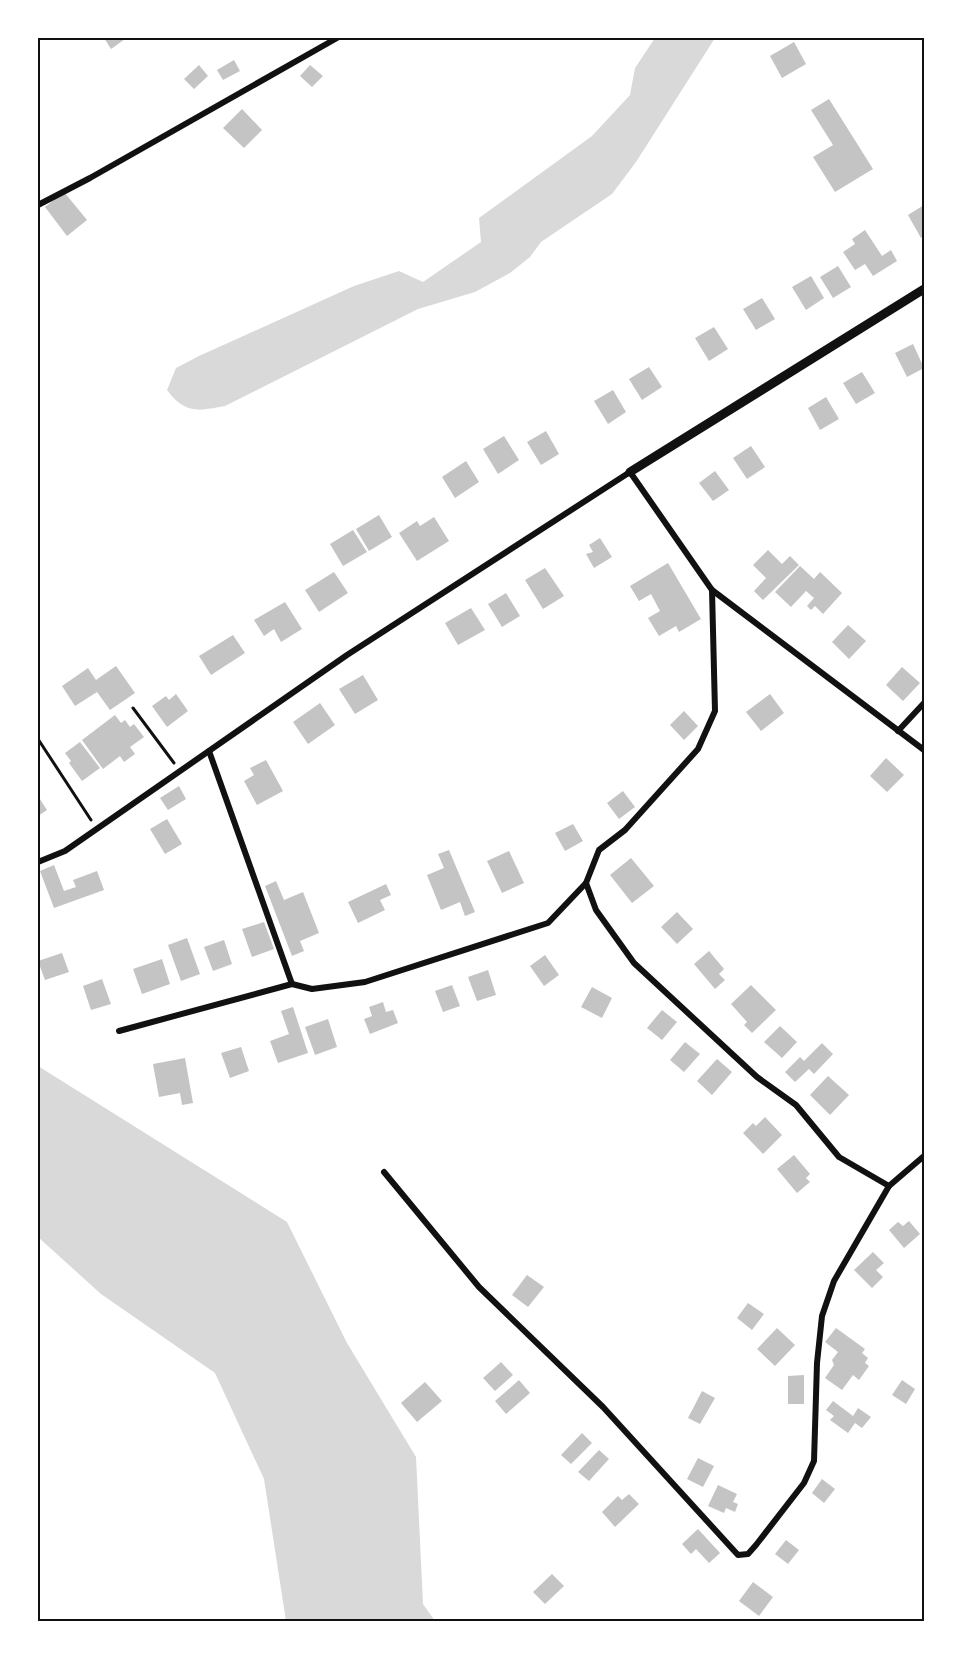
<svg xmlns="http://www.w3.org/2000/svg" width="962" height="1659" font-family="'Exo 2',sans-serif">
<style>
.water{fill:#d9d9d9}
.building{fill:#c4c4c4}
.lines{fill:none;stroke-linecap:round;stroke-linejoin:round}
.path{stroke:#111;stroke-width:3}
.minor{stroke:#111;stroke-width:6}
.tertiary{stroke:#111;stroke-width:9}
.neatline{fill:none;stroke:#111;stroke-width:2}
</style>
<rect width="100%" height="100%" fill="#fff"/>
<g class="water">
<path d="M 655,38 L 715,38 L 636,162 L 612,194 L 541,242 L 530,257 L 510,273 L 475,292 L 418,309 L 225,406 C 197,411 185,414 167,390 L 176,368 L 199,356 L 354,286 L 399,271 L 423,282 L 481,242 L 479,218 L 592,136 L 630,95 L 635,68 Z"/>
<polygon points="38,1066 287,1222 347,1343 416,1457 423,1604 435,1621 286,1621 264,1479 215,1373 101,1294 38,1237"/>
</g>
<g class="building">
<polygon points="104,38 124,38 125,39 111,49"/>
<polygon points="794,42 806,64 782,78 770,56"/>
<polygon points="234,60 240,71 223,80 217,70"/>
<polygon points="199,65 208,76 194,89 184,79"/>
<polygon points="310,65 323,76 312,87 300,76"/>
<polygon points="829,99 873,169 835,192 813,157 833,145 811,110"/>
<polygon points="242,109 262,130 244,148 223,128"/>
<polygon points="64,192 87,220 67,236 45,207"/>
<polygon points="924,205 924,236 921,238 908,215"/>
<polygon points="865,230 882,256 891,250 897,261 873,276 865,264 855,270 843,252 855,244 852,239"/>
<polygon points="838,266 851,287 833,298 820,277"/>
<polygon points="811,276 824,298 806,310 792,287"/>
<polygon points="762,298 775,319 756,330 743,309"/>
<polygon points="714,327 728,349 709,361 695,338"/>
<polygon points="913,344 924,368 907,377 895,353"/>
<polygon points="649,367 662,387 642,400 629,379"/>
<polygon points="862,372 875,393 856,404 843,383"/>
<polygon points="613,390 626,412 608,424 594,401"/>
<polygon points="826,397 839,419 820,430 808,408"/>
<polygon points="546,431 559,454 541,465 527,442"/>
<polygon points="504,436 519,460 498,474 483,449"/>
<polygon points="751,446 765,467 747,479 733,458"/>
<polygon points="466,461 479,482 455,498 442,477"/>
<polygon points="715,471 729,490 713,501 699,483"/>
<polygon points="379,515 392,537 369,551 356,529"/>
<polygon points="434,517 449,541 417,561 399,533 417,521 420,526"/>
<polygon points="353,530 367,552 343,566 330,544"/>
<polygon points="600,538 612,557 594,568 586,554 593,552 589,545"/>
<polygon points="768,550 782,564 790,556 799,565 763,600 754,591 766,578 753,565"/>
<polygon points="668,563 701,619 679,632 676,626 659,636 648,618 660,611 651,594 639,601 630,586"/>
<polygon points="800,566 814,579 820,572 842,593 823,614 815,606 811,610 807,606 814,598 806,591 791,607 775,592"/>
<polygon points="545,568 564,596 543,609 525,580"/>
<polygon points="334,572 348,593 319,612 305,590"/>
<polygon points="506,593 520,616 502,627 488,604"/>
<polygon points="285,602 302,629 281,642 274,629 264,636 254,620"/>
<polygon points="471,608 485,630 458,645 445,623"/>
<polygon points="848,625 866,641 849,659 832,642"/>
<polygon points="233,635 245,653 211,675 199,656"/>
<polygon points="116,666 135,693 110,710 97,692 75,706 62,686 88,668 96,680"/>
<polygon points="902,667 920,683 903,701 886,685"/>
<polygon points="363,675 378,700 355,714 339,689"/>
<polygon points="176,694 188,711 167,727 152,706 166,696 169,700"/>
<polygon points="770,694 784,713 761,731 746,712"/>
<polygon points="320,703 335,725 308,744 293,722"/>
<polygon points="684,711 698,726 684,740 670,725"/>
<polygon points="115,715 121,723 125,720 130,727 134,724 144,737 130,747 135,754 124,762 120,756 103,769 82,740"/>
<polygon points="80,742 100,768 82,781 69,763 71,761 65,753"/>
<polygon points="886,758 904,775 887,792 870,776"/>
<polygon points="266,760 283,791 257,805 244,781 254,775 250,768"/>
<polygon points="179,786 186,799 168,810 160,798"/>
<polygon points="623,791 635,807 619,819 607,803"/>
<polygon points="38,796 47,810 38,816"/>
<polygon points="167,819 182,844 165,854 150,829"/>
<polygon points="573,824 583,841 565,851 555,833"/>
<polygon points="449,850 475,912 465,916 460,902 441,910 427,875 444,868 438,854"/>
<polygon points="509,851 524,883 502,893 487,861"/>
<polygon points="631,858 654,886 632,903 610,875"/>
<polygon points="54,865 64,891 76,887 73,880 97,871 104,890 54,908 40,871"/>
<polygon points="276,881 284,900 303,892 319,933 300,941 304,951 292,956 265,886"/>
<polygon points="386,884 391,895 380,900 385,910 358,923 348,902"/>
<polygon points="677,912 693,929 677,944 661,927"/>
<polygon points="264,922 274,949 252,957 242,929"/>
<polygon points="187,938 200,974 181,981 168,945"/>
<polygon points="224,940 232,964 213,971 204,947"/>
<polygon points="709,951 724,969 719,974 725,980 715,989 694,964"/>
<polygon points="62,953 69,972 45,980 38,961"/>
<polygon points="545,955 559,975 544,986 530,966"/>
<polygon points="162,959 170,984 142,994 133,969"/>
<polygon points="488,970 496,995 477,1001 468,977"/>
<polygon points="102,979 111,1004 91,1010 83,986"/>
<polygon points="452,985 460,1006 443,1012 435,991"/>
<polygon points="751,985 776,1010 752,1033 744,1025 747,1022 731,1004"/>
<polygon points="592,987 612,998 602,1018 581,1007"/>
<polygon points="383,1002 386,1012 393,1010 398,1023 370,1034 364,1019 372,1016 369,1007"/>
<polygon points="293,1007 308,1053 278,1063 270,1041 289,1034 281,1011"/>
<polygon points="662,1010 677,1022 662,1040 647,1028"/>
<polygon points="328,1019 337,1047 315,1055 305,1027"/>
<polygon points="780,1026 797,1042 782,1058 764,1042"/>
<polygon points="685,1042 700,1054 684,1072 670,1060"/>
<polygon points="822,1043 833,1054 814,1074 809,1069 795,1082 785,1072 800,1057 804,1061"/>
<polygon points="241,1047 249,1071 230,1078 221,1053"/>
<polygon points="185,1058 193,1103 182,1105 180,1093 159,1097 153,1064"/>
<polygon points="717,1059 732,1072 712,1095 697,1081"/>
<polygon points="828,1076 849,1095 830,1115 810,1095"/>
<polygon points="765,1117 782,1135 763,1154 743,1133 753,1123 756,1126"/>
<polygon points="794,1155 810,1174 806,1178 810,1182 797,1193 777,1169"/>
<polygon points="909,1221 920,1234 904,1248 889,1230 898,1222 903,1226"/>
<polygon points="873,1252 884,1263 876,1270 883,1277 872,1288 854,1270"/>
<polygon points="527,1275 544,1287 528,1307 512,1295"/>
<polygon points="748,1303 764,1314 752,1330 737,1318"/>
<polygon points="777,1328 795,1345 775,1366 757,1349"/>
<polygon points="836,1328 865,1349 862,1353 868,1358 865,1363 869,1366 859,1380 853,1375 842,1390 825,1378 834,1365 832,1360 838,1352 825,1342"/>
<polygon points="501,1362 513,1375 495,1391 483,1378"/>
<polygon points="804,1375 804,1404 788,1404 788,1376"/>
<polygon points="519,1380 530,1393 506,1414 495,1401"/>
<polygon points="902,1380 915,1389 906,1404 892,1395"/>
<polygon points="425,1382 442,1401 417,1422 401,1403"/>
<polygon points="702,1391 715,1398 700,1424 688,1418"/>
<polygon points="833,1401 853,1416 858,1408 871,1417 862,1428 855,1423 848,1433 830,1420 834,1416 826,1410"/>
<polygon points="582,1433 592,1443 571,1464 561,1455"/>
<polygon points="599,1450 609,1459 589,1481 578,1472"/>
<polygon points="698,1458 714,1466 703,1487 687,1479"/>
<polygon points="822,1479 835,1489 824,1503 812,1493"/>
<polygon points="718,1485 737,1494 733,1502 738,1504 735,1512 726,1508 724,1513 708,1506"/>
<polygon points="629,1494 639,1504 615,1527 602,1512 618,1496 622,1500"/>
<polygon points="698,1529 720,1553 709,1563 696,1549 691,1554 682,1544"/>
<polygon points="786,1540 799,1550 788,1564 775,1554"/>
<polygon points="552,1574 564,1586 545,1604 533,1592"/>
<polygon points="753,1582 773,1597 759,1616 739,1601"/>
</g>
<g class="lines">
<g class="path">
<polyline points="133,708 174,763"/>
<polyline points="38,739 91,820"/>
</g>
<g class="minor">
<polyline points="38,205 90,178 337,38"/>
<polyline points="898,731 924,703"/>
<polyline points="209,751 292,984"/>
<polyline points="38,862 65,851 347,655 630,472 712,590 924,750"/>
<polyline points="586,883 599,850 625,830 698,749 715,711 712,590"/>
<polyline points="119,1031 292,984 312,989 365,982 548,923 586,883 596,910 634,963 757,1077 796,1105 839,1157 889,1186"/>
<polyline points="384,1172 479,1287 603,1407 738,1555 748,1554 756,1545 804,1483 814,1461 817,1363 822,1316 834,1281 889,1186 924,1156"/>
</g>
<polyline class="tertiary" points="630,472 924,289"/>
</g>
<rect width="962" height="1659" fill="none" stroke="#ffffff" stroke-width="78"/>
<rect x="39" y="39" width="884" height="1581" class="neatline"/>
</svg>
